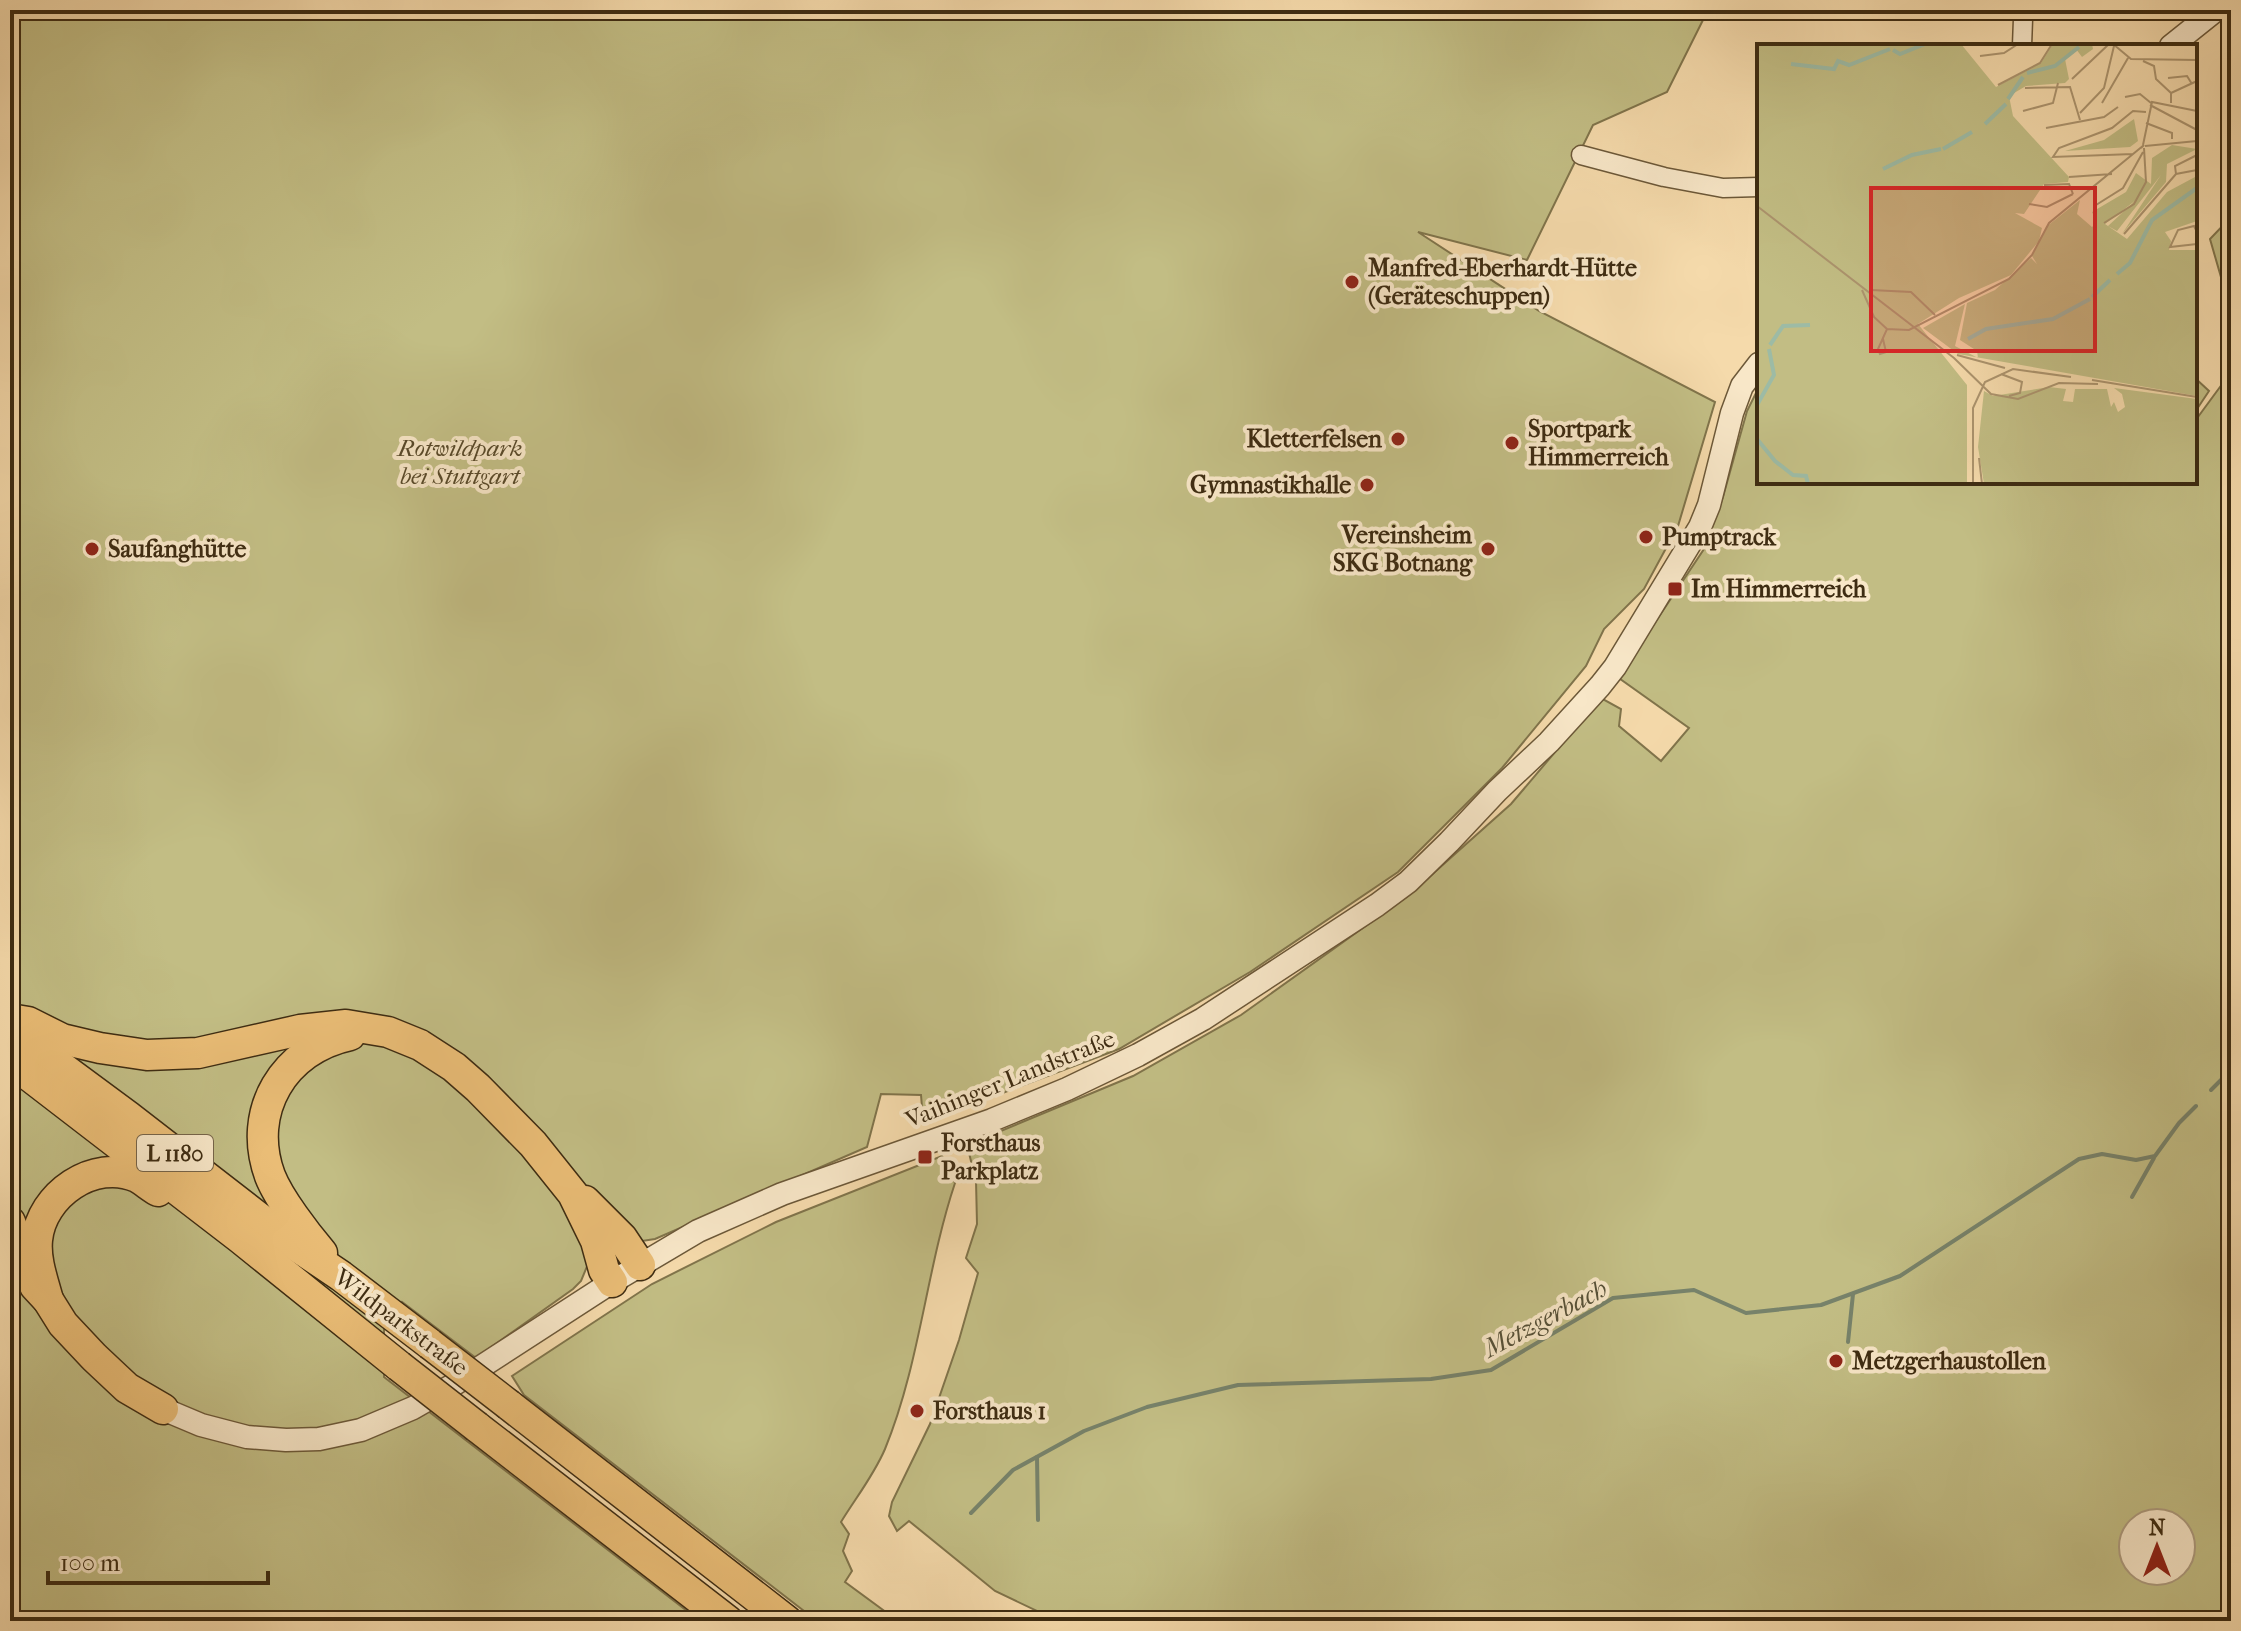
<svg xmlns="http://www.w3.org/2000/svg" width="2241" height="1631" font-family="'IM FELL French Canon',serif">
<style>
.green{fill:#c2bd84;stroke:#80744b;stroke-width:2;fill-rule:evenodd}
.lines{fill:none;stroke-linecap:round;stroke-linejoin:round}
.stream{stroke:#77826a;stroke-width:4}
.minor-casing{stroke:#6c5838;stroke-width:21}
.tertiary-casing{stroke:#6c5838;stroke-width:25}
.trunk-casing{stroke:#3e2c12;stroke-width:33}
.minor{stroke:#f8e7c8;stroke-width:18}
.tertiary{stroke:#f8e7c8;stroke-width:22}
.trunk{stroke:#eabd76;stroke-width:30}
.trunk-bridge-casing{stroke:#3e2c12;stroke-width:33;stroke-linecap:butt}
.trunk-bridge{stroke:#eabd76;stroke-width:30}
.poi-dot{fill:#8f2418;stroke:#f8e7c8;stroke-width:3}
.labels{text-anchor:middle;stroke-width:8;stroke-linejoin:round;paint-order:stroke}
.shield{fill:#f8e7c8;stroke:#766449;stroke-width:2}
.shield-label{font-size:22px;font-weight:bold;fill:#3e2c12}
.poi-label{font-size:24px;font-weight:bold;fill:#3e2c12;stroke:#f8e7c8;text-anchor:start}
.park-label{font-size:24px;font-style:italic;fill:#584929;stroke:#f8e7c8}
.street-label{font-size:24px;fill:#3e2c12;stroke:#f8e7c8}
.water-label{font-size:26px;font-style:italic;fill:#565037;stroke:#f8e7c8}
.inset-river{fill:none;stroke:#9dbba5;stroke-width:4}
.inset-road{fill:none;stroke:#ac946e;stroke-width:2}
.view{fill:#d62828;fill-opacity:0.15;stroke:#d62828;stroke-width:4}
.inset-edge{fill:none;stroke:#3e2c12;stroke-width:4}
</style>
<rect width="100%" height="100%" fill="#f5daab"/>
<filter id="stains"><feTurbulence type="fractalNoise" baseFrequency=".0025" numOctaves="4"/><feColorMatrix values="0 0 0 0 .2 0 0 0 0 .09 0 0 0 0 .02 0 0 0 .5 -.17"/></filter>
<radialGradient id="worn" r=".72"><stop offset=".6" stop-color="#630" stop-opacity="0"/><stop offset="1" stop-color="#630" stop-opacity=".3"/></radialGradient>
<g class="green">
<polygon points="10,10 1708,10 1667,92 1593,125 1527,260 1418,232 1539,311 1715,402 1678,526 1644,589 1604,629 1586,666 1502,768 1398,872 1250,972 1119,1049 984,1100 949,1095 923,1119 921,1095 881,1094 867,1147 655,1239 642,1241 569,1208 588,1264 581,1281 573,1289 476,1358 402,1302 384,1327 384,1377 700,1621 10,1621"/>
<polygon points="2231,217 2231,291 2225,291 2210,239"/>
<path d="M 2231,372 L 2231,1621 L 1058,1621 L 995,1591 L 909,1521 L 897,1531 L 889,1516 L 892,1502 L 930,1424 L 959,1340 L 978,1273 L 966,1258 L 977,1224 L 976,1181 L 967,1145 L 1133,1076 L 1241,1015 L 1409,895 L 1511,804 L 1601,698 L 1621,709 L 1619,726 L 1661,761 L 1689,728 L 1616,676 L 1644,639 L 1704,549 L 1723,497 L 1747,411 L 1759,387 L 1759,482 L 2195,482 L 2195,421 ZM 2133,1523 L 2181,1523 L 2181,1571 L 2133,1571 Z"/>
<polygon points="2195,378 2209,391 2195,412"/>
<path d="M 942,1156 L 955,1183 C 926,1270 920,1364 885,1449 C 874,1475 855,1499 841,1522 L 849,1534 L 843,1551 L 852,1571 L 845,1582 L 898,1621 L 817,1621 L 524,1395 L 512,1376 L 652,1284 L 776,1222 Z"/>
</g>
<g class="lines">
<g class="stream">
<polyline points="2211,1090 2231,1070"/>
<polyline points="2132,1197 2154,1158"/>
<polyline points="1848,1342 1853,1294"/>
<polyline points="1037,1457 1038,1520"/>
<polyline points="971,1513 1013,1470 1084,1431 1147,1407 1238,1385 1431,1379 1491,1370 1613,1298 1694,1290 1746,1313 1821,1305 1900,1276 2079,1159 2102,1154 2136,1160 2155,1156 2179,1123 2196,1106"/>
</g>
<g class="minor-casing">
<g id="minor">
<polyline points="2021,10 2023,19 2022,46"/>
<polyline points="1581,155 1664,177 1723,188 1759,187"/>
</g>
</g>
<g class="tertiary-casing">
<g id="tertiary">
<polyline points="2171,46 2216,10"/>
<polyline points="163,1409 201,1425 247,1437 286,1440 319,1439 361,1430 413,1408 453,1385 612,1282 698,1231 782,1194 992,1120 1067,1089 1138,1055 1203,1019 1377,905 1408,882 1449,842 1497,791 1549,742 1600,686 1615,667 1700,527 1709,505 1732,413 1742,386 1759,364"/>
</g>
</g>
<g class="trunk-casing">
<g id="trunk">
<polyline points="10,1019 28,1022 62,1039 100,1048 147,1055 198,1053 300,1030 346,1025 388,1032 420,1045 454,1067 478,1088 533,1144 573,1194 596,1241 604,1270 612,1282"/>
<polyline points="10,1029 129,1117 289,1241 341,1276 430,1344"/>
<polyline points="10,1061 240,1238 399,1366"/>
<polyline points="585,1201 622,1238 640,1265"/>
<polyline points="10,1222 35,1286 48,1300 63,1324 94,1357 127,1388 163,1409"/>
<path d="M 322,1253 C 306,1234 279,1199 270,1176 C 246,1111 284,1049 350,1035"/>
<path d="M 48,1300 C 43,1281 35,1260 37,1240 C 41,1195 94,1158 137,1177 C 144,1181 151,1187 158,1191"/>
<polyline points="509,1405 787,1621"/>
<polyline points="477,1427 728,1621"/>
</g>
</g>
<use href="#minor" class="minor"/>
<use href="#tertiary" class="tertiary"/>
<use href="#trunk" class="trunk"/>
<g class="trunk-bridge-casing">
<g id="trunk-bridge">
<polyline points="430,1344 509,1405"/>
<polyline points="399,1366 477,1427"/>
</g>
</g>
<use href="#trunk-bridge" class="trunk-bridge"/>
</g>
<g class="poi-dot">
<circle cx="1352" cy="282" r="8"/>
<circle cx="1398" cy="439" r="8"/>
<circle cx="1512" cy="443" r="8"/>
<circle cx="1367" cy="485" r="8"/>
<circle cx="1646" cy="537" r="8"/>
<circle cx="92" cy="549" r="8"/>
<circle cx="1488" cy="549" r="8"/>
<rect x="1667" y="581" width="16" height="16" rx="4"/>
<rect x="917" y="1149" width="16" height="16" rx="4"/>
<circle cx="1836" cy="1361" r="8"/>
<circle cx="917" cy="1411" r="8"/>
</g>
<g class="labels">
<rect class="shield" x="137" y="1135" width="76" height="36" rx="6"/>
<g class="shield-label">
<text x="175" y="1161">L 1180</text>
</g>
<g class="poi-label">
<text x="1368" y="276">Manfred-Eberhardt-Hütte<tspan x="1368" dy="28">(Geräteschuppen)</tspan></text>
<text x="1528" y="437">Sportpark<tspan x="1528" dy="28">Himmerreich</tspan></text>
<text x="1382" y="447" text-anchor="end">Kletterfelsen</text>
<text x="1351" y="493" text-anchor="end">Gymnastikhalle</text>
<text x="1472" y="543" text-anchor="end">Vereinsheim<tspan x="1472" dy="28">SKG Botnang</tspan></text>
<text x="1662" y="545">Pumptrack</text>
<text x="108" y="557">Saufanghütte</text>
<text x="1691" y="597">Im Himmerreich</text>
<text x="941" y="1151">Forsthaus<tspan x="941" dy="28">Parkplatz</tspan></text>
<text x="1852" y="1369">Metzgerhaustollen</text>
<text x="933" y="1419">Forsthaus 1</text>
</g>
<g class="park-label">
<text x="460" y="456">Rotwildpark<tspan x="460" dy="28">bei Stuttgart</tspan></text>
</g>
<g class="street-label">
<text transform="translate(1010 1079) rotate(-22)" y="8">Vaihinger Landstraße</text>
<text transform="translate(401 1322) rotate(37)" y="8">Wildparkstraße</text>
</g>
<g class="water-label">
<text transform="translate(1545 1318) rotate(-28)" y="9">Metzgerbach</text>
</g>
</g>
<g transform="translate(1757 44)">
<rect width="440" height="440" fill="#f5daab"/>
<path d="M 0,0 L 204,0 L 239,43 L 284,19 L 296,0 L 335,0 L 336,5 L 325,13 L 319,5 L 308,15 L 312,35 L 308,39 L 269,42 L 252,52 L 256,72 L 312,133 L 311,138 L 287,140 L 267,170 L 258,169 L 285,184 L 282,197 L 254,231 L 202,254 L 161,280 L 210,341 L 210,440 L 0,440 ZM 377,75 L 381,97 L 373,103 L 308,107 L 347,96 ZM 415,101 L 440,105 L 410,120 L 409,138 L 365,190 L 404,131 L 360,187 L 351,182 L 379,156 L 348,180 L 370,195 L 410,148 L 438,133 L 440,177 L 408,188 L 414,197 L 412,206 L 440,206 L 440,352 L 201,310 L 166,284 L 208,260 L 198,302 L 221,314 L 220,307 L 203,296 L 210,259 L 238,246 L 274,214 L 280,220 L 275,212 L 289,183 L 323,156 L 320,170 L 335,183 L 340,178 L 335,168 L 369,148 L 379,129 L 394,140 L 395,114 ZM 292,343 L 309,345 L 306,357 L 316,358 L 318,345 L 350,345 L 354,363 L 357,358 L 361,368 L 368,363 L 365,350 L 357,344 L 440,355 L 440,440 L 227,440 L 221,403 L 227,347 L 236,352 Z" fill="#c2bd84"/>
<path class="inset-river" d="M 136,6 L 143,10 L 168,0M 34,20 L 77,25 L 81,17 L 92,21 L 133,5M 270,29 L 298,22 L 322,3M 251,55 L 266,33M 228,80 L 249,60M 186,105 L 215,88M 126,125 L 155,111 L 184,105M 360,230 L 373,219 L 395,176 L 440,144M 335,253 L 353,236M 211,295 L 229,285 L 296,275 L 333,255M 13,301 L 26,282 L 53,281M 0,361 L 17,331 L 12,305M 0,395 L 18,417 L 36,431 L 49,432 L 51,440"/>
<path class="inset-road" d="M 356,0 L 374,15 L 440,16M 223,12 L 247,9 L 261,0M 386,17 L 397,22 L 399,35 L 414,49 L 414,59M 411,34 L 430,32 L 435,40M 315,35 L 352,0M 241,41 L 283,19 L 295,0M 268,44 L 313,43 L 323,76M 414,49 L 440,37M 368,53 L 383,50 L 394,59M 345,59 L 371,14M 393,61 L 440,86M 266,67 L 296,59 L 301,39M 323,69 L 347,44 L 357,2M 389,79 L 415,89 L 415,95M 289,84 L 347,73 L 361,63M 386,101 L 395,58 L 440,67M 388,102 L 440,97M 376,110 L 296,113 L 302,104 L 355,84 L 376,67 L 389,68M 419,130 L 418,122 L 440,111M 312,133 L 355,130M 287,141 L 312,140 L 316,150M 272,160 L 290,163 L 316,150M 339,161 L 366,144 L 386,108M 0,162 L 197,314 L 234,350 L 261,355 L 302,339 L 341,340M 347,179 L 377,160 L 389,138 L 387,104M 439,186 L 437,182 L 421,186 L 413,203 L 440,200M 367,190 L 419,130 L 440,126M 105,246 L 117,273 L 130,285M 114,246 L 154,248 L 178,271M 126,295 L 129,308 L 123,310 L 121,305 L 130,285 L 152,286 L 252,235 L 275,211 L 292,179 L 387,101 L 384,104M 200,311 L 248,324M 244,330 L 265,338 L 263,349 L 252,352M 335,336 L 440,353M 222,414 L 225,440M 216,440 L 216,364 L 228,338 L 256,325 L 314,333"/>
<path class="view" d="M 114,144 L 338,144 L 338,307 L 114,307 Z"/>
<rect width="440" height="440" class="inset-edge"/>
</g>
<rect width="2241" height="1631" fill="none" stroke="#f5daab" stroke-width="40"/>
<rect x="12" y="12" width="2217" height="1607" fill="none" stroke="#3e2c12" stroke-width="4"/>
<rect x="20" y="20" width="2201" height="1591" fill="none" stroke="#3e2c12" stroke-width="2"/>
<g transform="translate(2157 1547)"><circle r="38" fill="#f8e7c8" stroke="#ae9c7f" stroke-width="2"/>
<path d="M0-6L14 30L0 20L-14 30Z" fill="#8f2418"/>
<text y="-12" font-size="22" font-weight="bold" text-anchor="middle" fill="#3e2c12">N</text>
</g>
<path d="M48 1571v12h220v-12" fill="none" stroke="#3e2c12" stroke-width="4"/>
<text x="60" y="1571" font-size="24" fill="#3e2c12" stroke="#f8e7c8" stroke-width="6" paint-order="stroke">100 m</text>
<rect width="100%" height="100%" filter="url(#stains)"/>
<rect width="100%" height="100%" fill="url(#worn)"/>
</svg>
